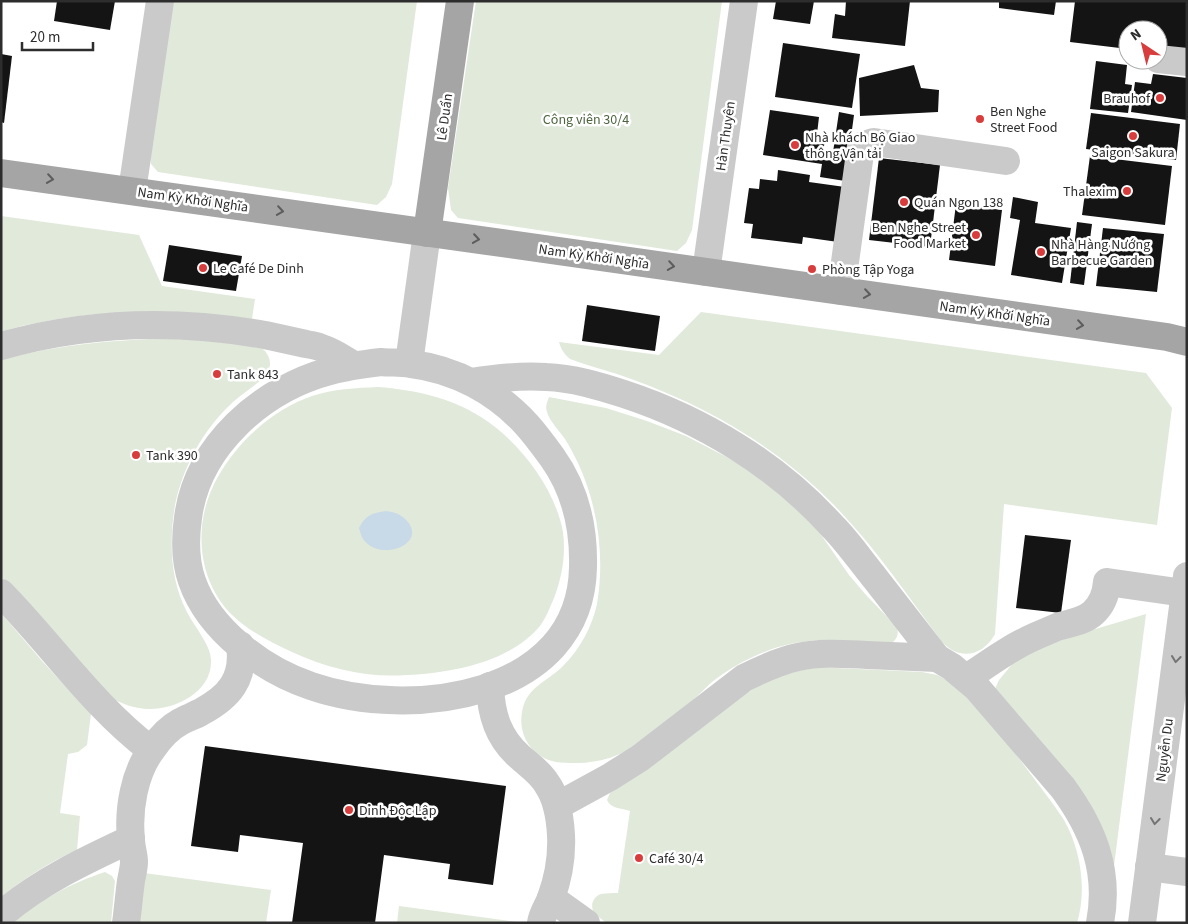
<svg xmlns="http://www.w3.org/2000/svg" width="1188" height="924" font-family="'Source Sans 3',sans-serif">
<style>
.green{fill:#e1e9db}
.water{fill:#c8d9e8}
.building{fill:#141414}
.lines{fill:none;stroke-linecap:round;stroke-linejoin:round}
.minor{stroke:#cacaca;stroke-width:28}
.major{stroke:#a5a5a5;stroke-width:28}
.oneway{stroke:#5d5d5d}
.oneway2{stroke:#747474}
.poi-dot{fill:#d73d3c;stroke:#fff;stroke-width:2}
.labels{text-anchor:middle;stroke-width:5;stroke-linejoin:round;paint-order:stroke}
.poi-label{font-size:14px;fill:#2d2d2d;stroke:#fff;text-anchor:start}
.street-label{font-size:14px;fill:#2d2d2d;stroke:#fff}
.park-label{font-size:14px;fill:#4d643e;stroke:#fff}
</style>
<rect width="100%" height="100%" fill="#fff"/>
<g class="green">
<polygon points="170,1 417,1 392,184 386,197 377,205 158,172 151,164 148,143"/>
<polygon points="476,1 722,1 692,230 686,243 677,251 458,218 451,210 448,188"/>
<polygon points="1,216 139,235 162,286 255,299 252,319 96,314 58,319 21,326 1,332"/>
<path d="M 701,312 L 1146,373 L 1172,408 L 1157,525 L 1004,504 L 995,634 C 983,656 960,661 942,642 C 907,595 873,544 831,502 C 787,458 734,423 678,398 C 658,389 638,381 617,374 C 602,369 586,365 570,359 C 564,354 561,349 559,342 L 659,355 Z"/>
<path d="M 176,338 L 259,346 C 268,352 273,361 268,372 C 263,381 240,395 231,404 C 203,430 183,467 175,505 C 169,541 170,580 187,612 C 194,626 210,644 211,659 C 213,692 175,710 147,709 C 134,708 122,704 111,698 L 17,592 L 1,577 L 1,360 C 59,344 116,340 176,338 Z"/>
<path d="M 378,387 C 415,390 449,397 481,417 C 519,441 555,488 563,532 C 566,555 562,577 554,598 C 550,607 546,618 540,626 C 510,662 452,673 407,675 C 367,678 329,669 292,652 C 271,642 248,631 231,614 C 195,577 193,518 219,475 C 239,440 274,409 312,396 C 333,389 356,388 378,387 Z"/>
<path d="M 549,397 L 606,408 L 647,421 L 686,436 L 742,465 L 776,489 L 817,529 L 849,575 L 866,595 L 897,627 C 899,635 897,640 890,644 C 866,645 842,639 819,640 C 803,641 786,644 772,649 C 750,657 730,668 712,682 C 705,688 699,695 692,701 C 657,732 626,763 576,763 C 562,763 549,763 538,754 C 525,745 519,728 522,712 C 526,687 547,682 563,666 C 580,649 592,627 597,604 C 605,557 598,506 578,463 C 574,455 570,447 565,439 C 559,430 550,422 547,412 C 545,407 547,402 549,397 Z"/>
<path d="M 1,613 L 42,661 L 91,714 L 87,745 L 78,752 L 68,754 L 60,813 L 80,816 L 77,850 C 49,862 25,878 1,897 Z"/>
<polygon points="1146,614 1113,874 994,691 999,680 1014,662 1035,649 1082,633"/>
<path d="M 815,667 L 922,672 L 937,675 L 949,681 L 980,706 L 1053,804 C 1057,810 1061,815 1064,820 C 1081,850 1087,890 1077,923 L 606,923 C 603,920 599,917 596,915 C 589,908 592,897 601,894 C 606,893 613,893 618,893 L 630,811 C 621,808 611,809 607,800 L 610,793 L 732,702 L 771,678 Z"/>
<path d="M 105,872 L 112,876 L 115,881 L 111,923 L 12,923 C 42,899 69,884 105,872 Z"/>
<polygon points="144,873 271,890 266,923 136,923"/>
<polygon points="399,906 524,923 397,923"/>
</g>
<path class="water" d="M 386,511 C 394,512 401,514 407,521 C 428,544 380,563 363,539 C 361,536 360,531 359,528 C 366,515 372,513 386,511 Z"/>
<g class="building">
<polygon points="57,1 115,1 110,30 54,21"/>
<polygon points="776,1 814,1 810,24 773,19"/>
<polygon points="846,1 910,1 905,46 832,38 835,14 845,16"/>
<polygon points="999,1 1056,1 1054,15 999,8"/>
<polygon points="1075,1 1187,1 1187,57 1158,53 1158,30 1128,30 1128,49 1070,42"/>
<polygon points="783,43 860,54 852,108 775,97"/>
<polygon points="1,54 12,56 4,123 1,122"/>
<polygon points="1096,61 1127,65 1125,84 1132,85 1128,113 1090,109"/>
<polygon points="914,65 921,88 939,90 938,112 860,116 859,78"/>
<polygon points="1153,74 1187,78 1187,120 1131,112 1135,82 1151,84"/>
<polygon points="770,110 819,117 817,134 826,135 822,157 832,159 839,112 854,115 845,181 820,177 822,164 763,155"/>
<polygon points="1091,113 1180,124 1176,160 1086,149"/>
<polygon points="1090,156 1172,166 1165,225 1082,215"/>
<polygon points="879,158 940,165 930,247 869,240"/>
<polygon points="778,170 810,175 809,182 845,187 838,242 803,237 802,244 751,238 753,224 744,223 749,188 759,189 760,179 777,181"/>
<polygon points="1013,197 1038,202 1035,223 1071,228 1062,283 1011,275 1020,220 1010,218"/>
<polygon points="956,204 1002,210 995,266 949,260"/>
<polygon points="1077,222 1092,224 1084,285 1070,283"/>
<polygon points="1103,228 1164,234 1157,292 1096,286"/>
<polygon points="169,245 242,256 236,291 163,281"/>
<polygon points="587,305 660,316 655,351 582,341"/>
<polygon points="1025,535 1071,540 1061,613 1016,608"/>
<polygon points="205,746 506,786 493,885 448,879 450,864 384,855 375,923 292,923 303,843 240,835 238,852 191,846"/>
</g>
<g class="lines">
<g class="minor">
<polyline points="1158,59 1187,62"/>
<polyline points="132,191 160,1"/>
<polyline points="706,272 744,1"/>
<polyline points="841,291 861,146 874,142 1006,161"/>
<path d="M 1,346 C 89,321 175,319 265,335 C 279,338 292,341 306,344 C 312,345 319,346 324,349 C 335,353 345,360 354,365"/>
<path d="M 381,362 C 391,363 401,362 411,364 C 455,369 497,392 527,425 C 536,435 544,446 552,457 C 575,489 584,528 583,567 C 581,699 409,720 311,686 C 263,670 209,630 192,581 C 185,561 185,539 188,518 C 197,446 262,389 330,371 C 347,366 364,364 381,362 Z"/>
<polyline points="409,363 427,233"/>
<path d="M 471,382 C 496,378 521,375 546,377 C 573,378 599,386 624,394 C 703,420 777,465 833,527 C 848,542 860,560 874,577 C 895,604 916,631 937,658 L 952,667 L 977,688 L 1063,788 C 1093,829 1110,871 1100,923"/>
<path d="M 1,593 C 52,645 93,706 151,750"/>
<path d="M 967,678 C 989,663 1011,647 1036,636 C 1043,633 1050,630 1057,627 C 1069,623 1083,622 1093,613 C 1102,605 1106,594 1107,582 L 1184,593"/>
<path d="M 490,686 C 491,714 498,738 520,757 C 530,766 540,772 547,784 C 557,798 560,817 561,835 C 562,855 558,879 551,898 C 548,906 542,914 541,923"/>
<path d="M 557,806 L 610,777 L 640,758 L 744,678 C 762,669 779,661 798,657 C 821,652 844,654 867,655 C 891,656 914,657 937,658"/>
<polyline points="1149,867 1187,872"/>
<polyline points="551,898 586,923"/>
<path d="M 1,915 C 39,882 86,860 131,839"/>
<path d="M 126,923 C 128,909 129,895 131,881 C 132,875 134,868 134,862 C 134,855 131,847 131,839 C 128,810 134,772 153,748 C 160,738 169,728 180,722 C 187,718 194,716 201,712 C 229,697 245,679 240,645"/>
<polyline points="1142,923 1187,576"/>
</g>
<g class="major">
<path d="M 1,173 C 390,227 778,282 1167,337 L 1187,342"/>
<polyline points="427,233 460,1"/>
</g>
</g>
<defs><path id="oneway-chevron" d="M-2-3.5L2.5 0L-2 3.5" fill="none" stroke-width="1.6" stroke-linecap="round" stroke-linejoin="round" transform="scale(1.25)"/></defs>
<g class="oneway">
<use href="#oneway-chevron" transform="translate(50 179) rotate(8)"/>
<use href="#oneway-chevron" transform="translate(280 211) rotate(8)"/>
<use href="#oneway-chevron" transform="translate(476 239) rotate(8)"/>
<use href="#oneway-chevron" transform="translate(671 266) rotate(9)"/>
<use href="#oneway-chevron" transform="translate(867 294) rotate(8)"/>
<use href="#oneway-chevron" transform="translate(1080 325) rotate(8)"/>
</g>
<g class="oneway2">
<use href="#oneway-chevron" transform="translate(1176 659) rotate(97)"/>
<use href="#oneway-chevron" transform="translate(1155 821) rotate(97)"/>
</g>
<g class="poi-dot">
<circle cx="1160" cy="98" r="5"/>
<circle cx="980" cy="119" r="5"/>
<circle cx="1133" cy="136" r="5"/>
<circle cx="795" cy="145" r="5"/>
<circle cx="1127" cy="191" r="5"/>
<circle cx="904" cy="202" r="5"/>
<circle cx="976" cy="235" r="5"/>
<circle cx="1041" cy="252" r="5"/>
<circle cx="203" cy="268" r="5"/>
<circle cx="812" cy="269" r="5"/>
<circle cx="217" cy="374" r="5"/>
<circle cx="136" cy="455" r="5"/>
<circle cx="349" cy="810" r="5"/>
<circle cx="639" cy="858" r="5"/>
</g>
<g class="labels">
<g class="poi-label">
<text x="1150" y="103" text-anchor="end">Brauhof</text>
<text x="990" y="116">Ben Nghe<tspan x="990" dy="16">Street Food</tspan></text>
<text x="805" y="142">Nhà khách Bộ Giao<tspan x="805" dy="16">thông Vận tải</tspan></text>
<text x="1133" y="157" text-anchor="middle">Saigon Sakura</text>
<text x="1117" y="196" text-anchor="end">Thalexim</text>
<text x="914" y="207">Quán Ngon 138</text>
<text x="966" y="232" text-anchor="end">Ben Nghe Street<tspan x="966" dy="16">Food Market</tspan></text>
<text x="1051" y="249">Nhà Hàng Nướng<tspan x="1051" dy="16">Barbecue Garden</tspan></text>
<text x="213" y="273">Le Café De Dinh</text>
<text x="822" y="274">Phòng Tập Yoga</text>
<text x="227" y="379">Tank 843</text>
<text x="146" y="460">Tank 390</text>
<text x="359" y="815">Dinh Độc Lập</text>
<text x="649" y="863">Café 30/4</text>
</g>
<g class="street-label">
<text transform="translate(444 117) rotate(-82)" y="5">Lê Duẩn</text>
<text transform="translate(725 136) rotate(-82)" y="5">Hàn Thuyên</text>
<text transform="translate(193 199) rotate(8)" y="5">Nam Kỳ Khởi Nghĩa</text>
<text transform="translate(594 256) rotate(8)" y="5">Nam Kỳ Khởi Nghĩa</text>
<text transform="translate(995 313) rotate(8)" y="5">Nam Kỳ Khởi Nghĩa</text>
<text transform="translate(1164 750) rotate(-83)" y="5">Nguyễn Du</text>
</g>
<g class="park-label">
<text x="586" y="124">Công viên 30/4</text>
</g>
</g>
<rect width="1188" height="924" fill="none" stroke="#2d2d2d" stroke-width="5"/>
<g transform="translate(1143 45) rotate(325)"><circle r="24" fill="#ffffff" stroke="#ababab"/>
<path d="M0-4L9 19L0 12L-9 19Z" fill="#d73d3c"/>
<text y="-8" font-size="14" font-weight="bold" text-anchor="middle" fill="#2d2d2d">N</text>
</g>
<path d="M22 42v8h71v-8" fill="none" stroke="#2d2d2d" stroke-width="2.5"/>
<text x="30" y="42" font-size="15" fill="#2d2d2d" stroke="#ffffff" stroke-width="4" paint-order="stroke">20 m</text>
</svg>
